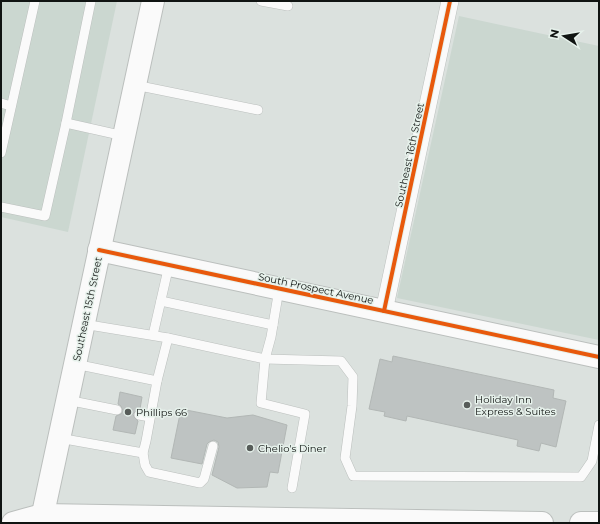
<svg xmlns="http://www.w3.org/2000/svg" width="600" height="524" font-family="Montserrat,sans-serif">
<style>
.built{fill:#cbd7d0}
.building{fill:#bec3c2;stroke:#b2b7b5}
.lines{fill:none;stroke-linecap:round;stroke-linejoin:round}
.service-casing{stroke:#bbbfbd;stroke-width:10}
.minor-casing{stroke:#bbbfbd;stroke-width:18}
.tertiary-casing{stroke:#bbbfbd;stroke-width:24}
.secondary-casing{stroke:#bbbfbd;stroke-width:24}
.motorway-casing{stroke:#bbbfbd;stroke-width:24}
.service{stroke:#fafafa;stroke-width:9}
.minor{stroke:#fafafa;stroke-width:17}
.tertiary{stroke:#fafafa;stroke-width:22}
.secondary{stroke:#fafafa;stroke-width:22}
.motorway{stroke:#fafafa;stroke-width:22}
.cycleway-casing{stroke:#e6f1eb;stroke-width:6}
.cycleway{stroke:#e8590c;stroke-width:4}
.poi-dot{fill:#575c59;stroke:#e6f1eb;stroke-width:1.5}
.labels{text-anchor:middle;stroke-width:3;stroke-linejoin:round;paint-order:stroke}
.street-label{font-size:10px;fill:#101412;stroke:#e6f1eb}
.poi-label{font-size:10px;fill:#101412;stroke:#e6f1eb;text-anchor:start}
</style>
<rect width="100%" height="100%" fill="#dbe1de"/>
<g class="built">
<polygon points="1,1 117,1 68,232 1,217"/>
<polygon points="459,16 599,46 599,340 397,298"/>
</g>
<g class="building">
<polygon points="393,356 554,390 553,398 566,401 556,447 541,443 539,451 517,446 518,440 407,416 406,421 384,416 385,412 369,409 380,359 392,362"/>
<polygon points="120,392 142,397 140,409 137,410 133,414 134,417 138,421 135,434 113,430 116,416 121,414 123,411 121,406 118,404"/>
<polygon points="181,409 227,418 253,415 287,425 278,473 270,472 267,487 237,488 212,475 219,447 218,442 214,440 209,442 207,444 202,464 171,458"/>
</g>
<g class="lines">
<g class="service-casing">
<g id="service">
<polyline points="261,1 288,6"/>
<polyline points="135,85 258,110"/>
<polyline points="1,103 11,106"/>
<polyline points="66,123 124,136"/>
<polyline points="1,153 35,1"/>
<polyline points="1,207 45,216 66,123 91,1"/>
<polyline points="279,289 271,337 265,359 341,361 353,377 352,406 345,458 353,476 581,477 592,461 599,425"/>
<polyline points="161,301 273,325"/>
<polyline points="83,324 168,338 265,359 261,403 305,414 292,488"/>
<polyline points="153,335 169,265"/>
<polyline points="157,381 168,338"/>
<polyline points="67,400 117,410"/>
<polyline points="139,415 150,417"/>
<polyline points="59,438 143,453 146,441 157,381 75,364"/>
<polyline points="143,453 145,465 149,472 200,483 204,479 213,446"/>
</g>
</g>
<g class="minor-casing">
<polyline id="minor" points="384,311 450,1"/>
</g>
<g class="tertiary-casing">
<polyline id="tertiary" points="99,250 599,357"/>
</g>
<g class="secondary-casing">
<g id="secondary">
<polyline points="42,515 542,523"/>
<polyline points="41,523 153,1"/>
<polyline points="581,523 599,523"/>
</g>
</g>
<g class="motorway-casing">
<polyline id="motorway" points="13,523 42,515"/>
</g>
<use href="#service" class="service"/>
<use href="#minor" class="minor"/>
<use href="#tertiary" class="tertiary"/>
<use href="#secondary" class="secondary"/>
<use href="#motorway" class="motorway"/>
<g class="cycleway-casing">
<g id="cycleway">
<polyline points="99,250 599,357"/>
<polyline points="384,311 450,1"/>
</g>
</g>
<use href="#cycleway" class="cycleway"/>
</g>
<g class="poi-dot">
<circle cx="467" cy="405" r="4"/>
<circle cx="128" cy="412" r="4"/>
<circle cx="250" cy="448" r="4"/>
</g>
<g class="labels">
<g class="street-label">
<text transform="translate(409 155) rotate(-78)" y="4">Southeast 16th Street</text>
<text transform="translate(316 288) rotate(12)" y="4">South Prospect Avenue</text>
<text transform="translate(87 309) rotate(-78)" y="4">Southeast 15th Street</text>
</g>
<g class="poi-label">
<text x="475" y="403">Holiday Inn<tspan x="475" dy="12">Express &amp; Suites</tspan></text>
<text x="136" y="416">Phillips 66</text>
<text x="258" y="452">Chelio's Diner</text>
</g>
</g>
<rect width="600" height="524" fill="none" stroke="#101412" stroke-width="4"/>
<g transform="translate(564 36) rotate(282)" stroke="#e6f1eb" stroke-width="3" paint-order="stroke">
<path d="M0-3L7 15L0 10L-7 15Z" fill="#101412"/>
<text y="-6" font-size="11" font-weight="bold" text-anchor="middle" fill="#101412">N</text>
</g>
</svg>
